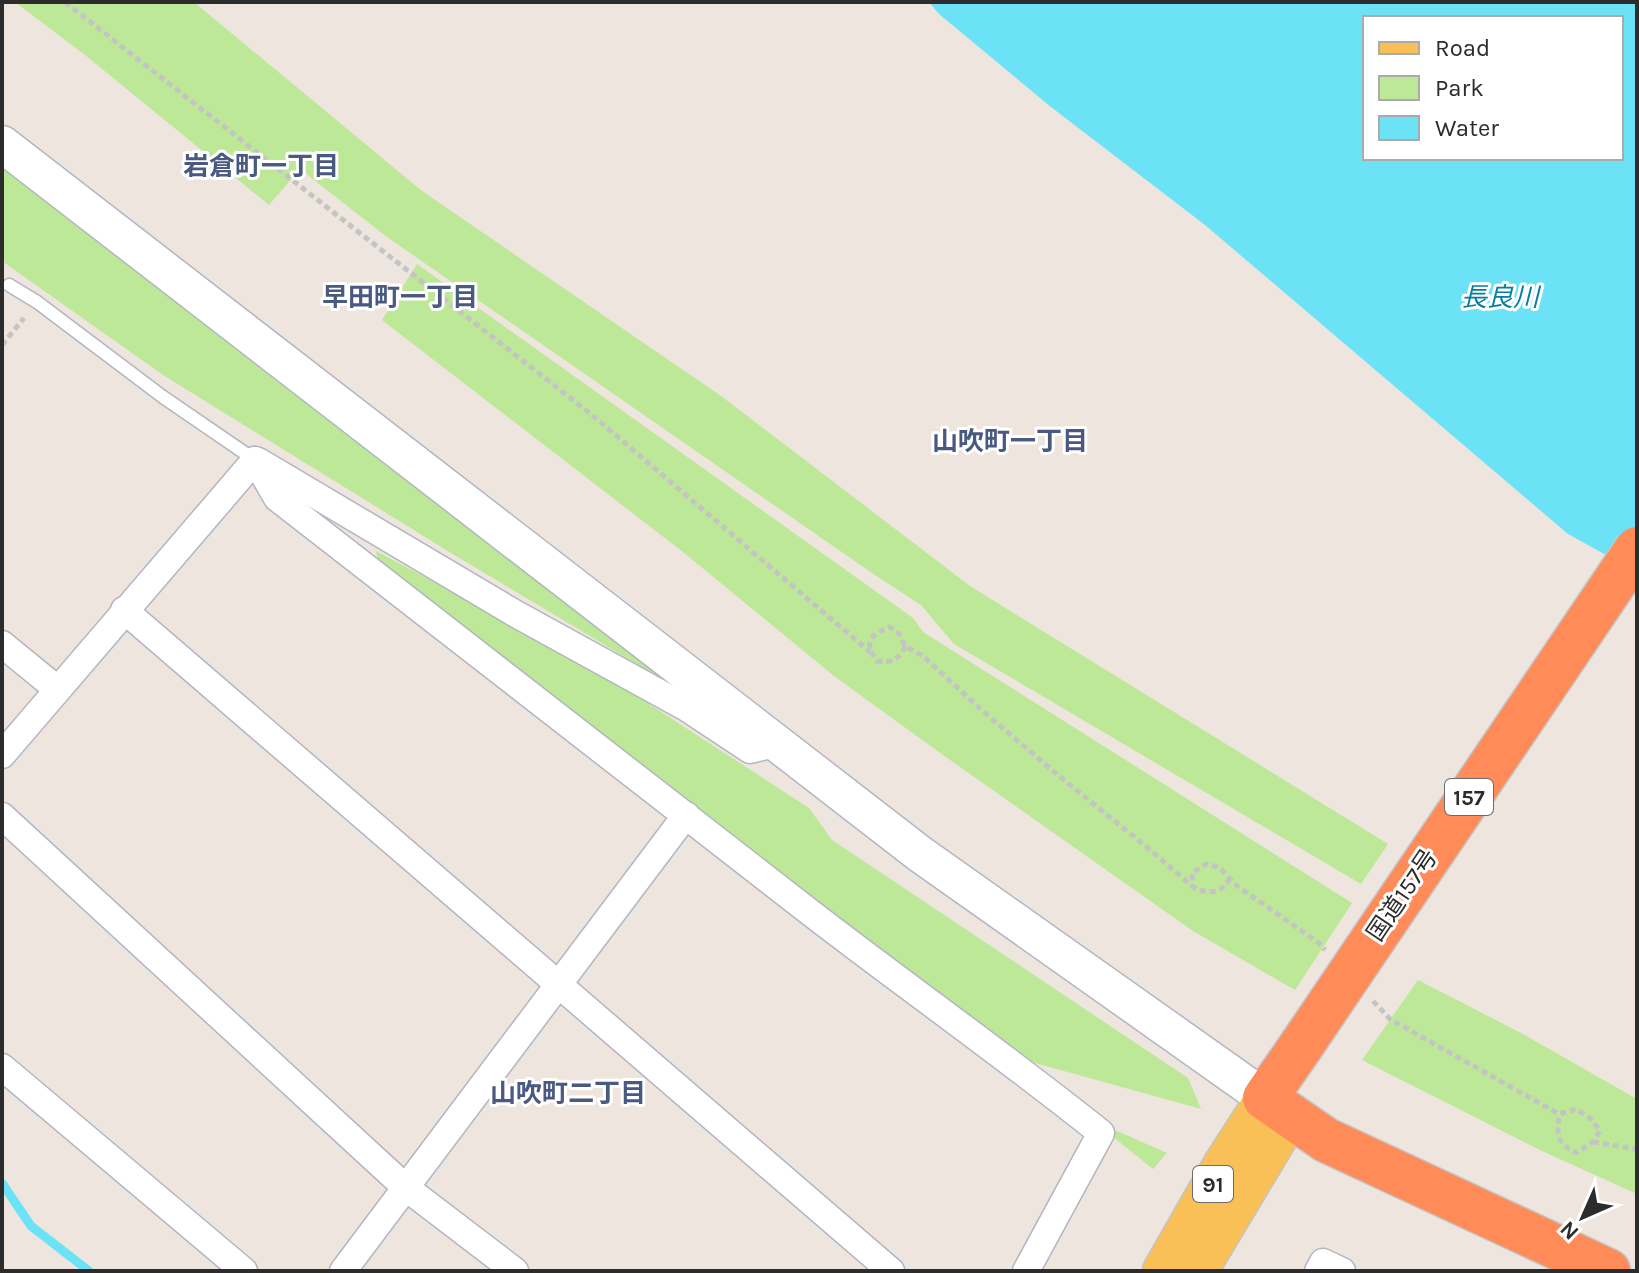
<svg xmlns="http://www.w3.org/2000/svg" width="1639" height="1273" font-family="Karla,'Noto Sans JP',sans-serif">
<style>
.green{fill:#bce897}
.water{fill:#6be2f6;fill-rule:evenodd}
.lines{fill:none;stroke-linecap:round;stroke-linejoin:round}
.stream{stroke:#6be2f6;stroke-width:9}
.lane-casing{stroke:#b2b6c0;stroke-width:15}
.street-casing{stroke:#b2b6c0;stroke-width:29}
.secondary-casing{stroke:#b2b6c0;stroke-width:39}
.primary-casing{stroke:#c4c4c4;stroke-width:43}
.highway-casing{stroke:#c4c4c4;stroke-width:47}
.path{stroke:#c4c4c4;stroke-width:5;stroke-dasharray:6 4;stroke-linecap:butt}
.lane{stroke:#fff;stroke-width:12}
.street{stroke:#fff;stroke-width:26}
.secondary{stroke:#fff;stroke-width:36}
.primary{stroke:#f9c058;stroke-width:40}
.highway{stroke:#ff8c58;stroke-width:44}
.highway-bridge-casing{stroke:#c4c4c4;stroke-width:47;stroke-linecap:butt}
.highway-bridge{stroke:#ff8c58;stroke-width:44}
.labels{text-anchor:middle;stroke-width:6;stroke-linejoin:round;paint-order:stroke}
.shield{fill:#fff;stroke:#6b6b6b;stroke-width:2}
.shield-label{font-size:22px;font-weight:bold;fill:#2c2c2c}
.street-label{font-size:24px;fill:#2c2c2c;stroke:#fff}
.neighbourhood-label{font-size:26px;font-weight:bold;fill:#495980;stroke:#fff}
.water-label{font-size:26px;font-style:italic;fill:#077d9f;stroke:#fff}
</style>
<rect width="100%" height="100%" fill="#eee5de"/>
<g class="green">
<polygon points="15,2 194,2 422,191 721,396 970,586 1388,844 1361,884 954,644 921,605 872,573 387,237 300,169 269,205 85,55"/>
<polygon points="2,168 604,632 675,687 451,553 163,375 2,261"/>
<polygon points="417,264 913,618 923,632 1352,903 1295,990 1193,931 943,755 834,676 683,552 382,320"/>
<polygon points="376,551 513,624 649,704 809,808 832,840 1188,1078 1201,1109 1035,1063 991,1034 844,922 668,792 380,569"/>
<polygon points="1418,980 1521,1033 1637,1099 1637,1194 1542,1151 1362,1060"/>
<polygon points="1092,1120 1167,1153 1153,1169"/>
</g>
<path class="water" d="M 929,2 L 1637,2 L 1637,572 L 1568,534 L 1205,225 L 1051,107 L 939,14 ZM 1365,18 L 1621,18 L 1621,158 L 1365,158 Z"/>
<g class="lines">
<polyline class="stream" points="2,1183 31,1226 89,1271"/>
<g class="lane-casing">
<polyline id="lane" points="9,285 37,302 163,397 255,460"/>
</g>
<g class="street-casing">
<g id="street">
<path d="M 255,460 L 277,498 C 454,635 630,774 807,910 C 904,985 1005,1056 1101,1133 L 1026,1271"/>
<polyline points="258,461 516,614 685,707 750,750 778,743"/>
<polyline points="124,610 891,1271"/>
<polyline points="2,644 57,689"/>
<polyline points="2,755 255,460"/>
<polyline points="2,816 405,1187 515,1271"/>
<polyline points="2,1067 244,1271"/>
<polyline points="343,1271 686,815"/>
<polyline points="1318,1271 1323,1262 1342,1271"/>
</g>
</g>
<g class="secondary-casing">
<polyline id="secondary" points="2,144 920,854 1265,1098"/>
</g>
<g class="primary-casing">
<g id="primary">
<polyline points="1163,1271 1224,1164 1283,1072"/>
<polyline points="1197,1271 1290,1116"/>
</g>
</g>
<g class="highway-casing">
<polyline id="highway" points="1301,1046 1265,1098 1326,1140 1608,1271"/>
</g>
<g class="path">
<polyline points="65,2 592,415 870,652"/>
<polyline points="2,345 24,318"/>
<path d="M 905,646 C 899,660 892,663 877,661 C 863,643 870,634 890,627 L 899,634 L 905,646 L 923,656 L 985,713 L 1059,776 L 1148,848 L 1192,886"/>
<path d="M 1230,878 C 1221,895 1208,894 1193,887 L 1192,873 L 1206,864 C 1219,865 1226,873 1233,883 L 1319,943 L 1325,950"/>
<path d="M 1373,1001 L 1390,1019 L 1559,1114 L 1576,1109 L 1590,1118 L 1600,1131 L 1593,1142 L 1576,1153 C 1556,1142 1557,1136 1559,1114"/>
<polyline points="1593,1142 1637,1149"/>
</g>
<use href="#lane" class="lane"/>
<use href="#street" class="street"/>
<use href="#secondary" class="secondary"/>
<use href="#primary" class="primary"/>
<use href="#highway" class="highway"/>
<g class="highway-bridge-casing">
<polyline id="highway-bridge" points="1301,1046 1637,549"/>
</g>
<use href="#highway-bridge" class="highway-bridge"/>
</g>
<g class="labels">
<g class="shield">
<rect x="1445" y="779" width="48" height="36" rx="6"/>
<rect x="1193" y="1166" width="40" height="36" rx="6"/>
</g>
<g class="shield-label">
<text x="1469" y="805">157</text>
<text x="1213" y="1192">91</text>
</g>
<g class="street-label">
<text transform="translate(1402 895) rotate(-56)" y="8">国道157号</text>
</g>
<g class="neighbourhood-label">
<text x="261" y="175">岩倉町一丁目</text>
<text x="400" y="306">早田町一丁目</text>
<text x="1010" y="450">山吹町一丁目</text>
<text x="568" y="1102">山吹町二丁目</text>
</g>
<g class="water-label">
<text x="1500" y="306">長良川</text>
</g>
</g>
<rect width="1639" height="1273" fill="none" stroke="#2c2c2c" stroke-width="8"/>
<rect x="1363" y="16" width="260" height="144" fill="#ffffff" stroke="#ababab" stroke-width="2"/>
<rect x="1379" y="42" width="40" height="12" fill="#f9c058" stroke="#ababab" stroke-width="2"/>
<text x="1435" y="56" font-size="24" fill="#2c2c2c">Road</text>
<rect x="1379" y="76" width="40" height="24" fill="#bce897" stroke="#ababab" stroke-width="2"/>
<text x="1435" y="96" font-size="24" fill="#2c2c2c">Park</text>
<rect x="1379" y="116" width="40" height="24" fill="#6be2f6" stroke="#ababab" stroke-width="2"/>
<text x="1435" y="136" font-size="24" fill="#2c2c2c">Water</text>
<g transform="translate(1583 1217) rotate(225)" stroke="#ffffff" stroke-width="6" paint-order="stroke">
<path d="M0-6L14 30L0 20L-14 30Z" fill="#2c2c2c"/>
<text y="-12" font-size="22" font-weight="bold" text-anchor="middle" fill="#2c2c2c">N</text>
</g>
</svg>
